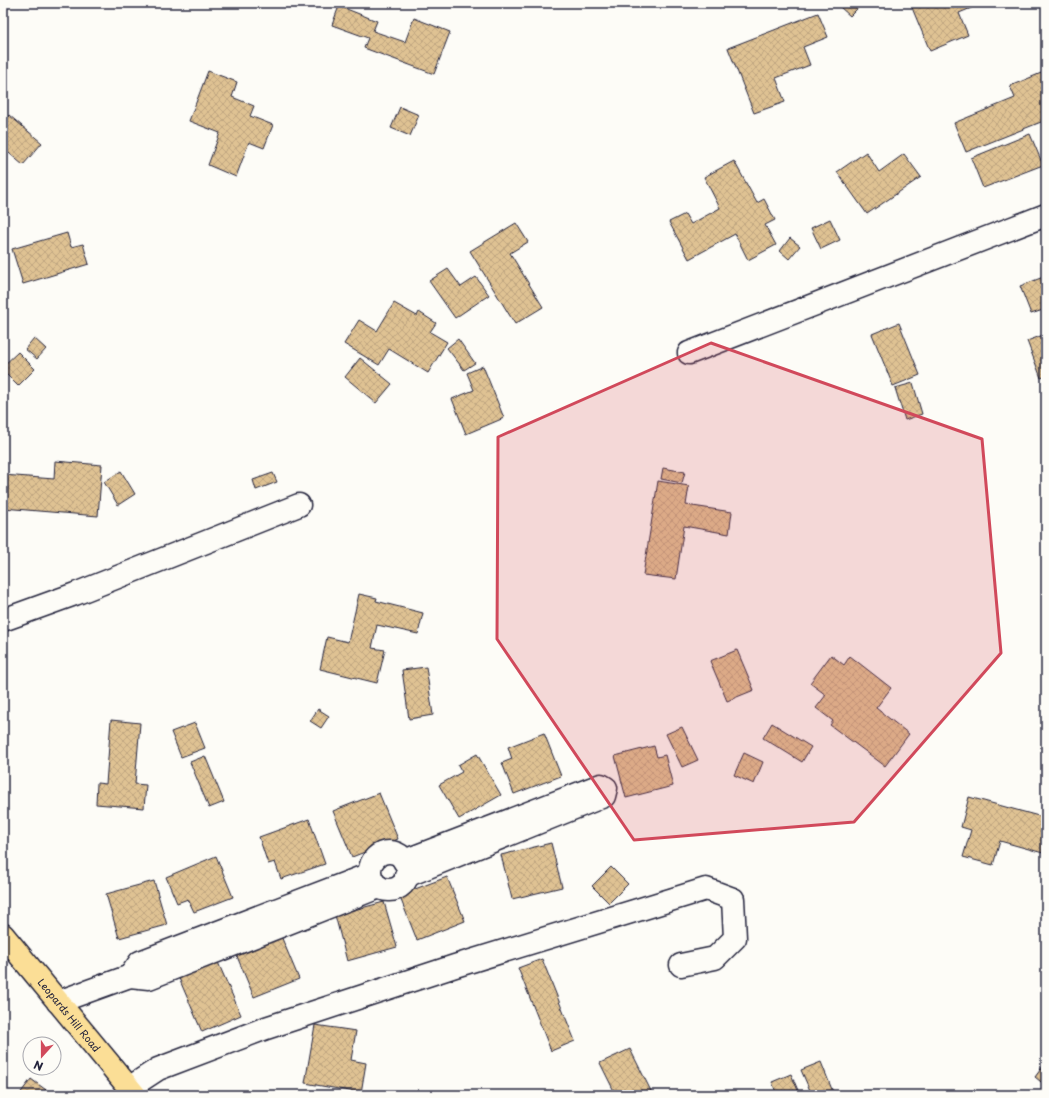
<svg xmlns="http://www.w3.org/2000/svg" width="1049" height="1098" font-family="'Playpen Sans',sans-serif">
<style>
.building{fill:url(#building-cross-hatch);stroke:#22223b}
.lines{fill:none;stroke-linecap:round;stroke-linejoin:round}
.minor-casing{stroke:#22223b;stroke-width:25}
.major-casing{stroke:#22223b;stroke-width:25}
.minor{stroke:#fdfcf7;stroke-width:22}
.major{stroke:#fbde96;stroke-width:22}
.marked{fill:#d1495b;fill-opacity:0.2;stroke:#d1495b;stroke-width:3;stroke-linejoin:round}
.labels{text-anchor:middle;stroke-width:3;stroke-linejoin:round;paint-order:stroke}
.street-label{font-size:10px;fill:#22223b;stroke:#fdfcf7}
</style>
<defs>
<pattern id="building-cross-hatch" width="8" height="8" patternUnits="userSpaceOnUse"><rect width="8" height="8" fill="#dfc293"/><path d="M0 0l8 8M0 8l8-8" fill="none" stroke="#bfa680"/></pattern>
</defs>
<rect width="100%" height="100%" fill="#fdfcf7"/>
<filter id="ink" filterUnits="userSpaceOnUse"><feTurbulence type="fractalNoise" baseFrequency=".025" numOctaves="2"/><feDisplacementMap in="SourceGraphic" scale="8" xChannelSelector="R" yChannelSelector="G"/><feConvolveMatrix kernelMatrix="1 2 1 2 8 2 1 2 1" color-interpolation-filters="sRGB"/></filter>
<g filter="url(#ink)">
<g class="building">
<polygon points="844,3 863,3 850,16 840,7"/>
<polygon points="910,3 981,3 981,4 959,13 968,35 930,51"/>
<polygon points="339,6 377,21 373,31 405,42 414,18 450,32 434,74 364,48 368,38 332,25"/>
<polygon points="818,13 828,37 803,47 810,65 776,78 785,102 754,113 728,48"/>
<polygon points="208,71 237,82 232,97 254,106 250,116 273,125 264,148 249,142 236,177 208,165 220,133 189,121"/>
<polygon points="1046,71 1046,120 966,152 954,123 1015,98 1010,86"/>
<polygon points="400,107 419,115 410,136 391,128"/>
<polygon points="9,115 42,143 23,165 3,148 3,122"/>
<polygon points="1030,134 1043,165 983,188 971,158"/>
<polygon points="866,152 879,172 904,154 921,177 867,214 837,172"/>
<polygon points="734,161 757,203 764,199 775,220 765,225 776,245 748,260 735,234 689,259 669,222 685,214 691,224 720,208 704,177"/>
<polygon points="830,219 840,240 821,249 811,228"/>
<polygon points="516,223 528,242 510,253 543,307 515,324 470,251"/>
<polygon points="67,233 71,247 83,244 89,264 23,284 12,249"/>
<polygon points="790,238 800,246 789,259 780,251"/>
<polygon points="448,269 461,287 476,277 489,295 455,318 429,281"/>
<polygon points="1046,276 1046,309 1031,314 1020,286"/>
<polygon points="394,303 417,316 419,312 436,323 430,332 447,342 428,373 389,349 379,365 344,344 359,320 377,331"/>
<polygon points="899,323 920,375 893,386 872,334"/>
<polygon points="1046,334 1046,376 1041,378 1027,341"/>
<polygon points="34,338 46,349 37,359 25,349"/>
<polygon points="458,339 475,363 464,370 447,348"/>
<polygon points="18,352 35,369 18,386 3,371 3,366"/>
<polygon points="360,358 392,384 376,403 345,377"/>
<polygon points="483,366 504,418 466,434 452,399 474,390 467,373"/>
<polygon points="913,383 922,414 905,420 895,388"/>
<polygon points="55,461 102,465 98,516 3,508 3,475 54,479"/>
<polygon points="663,468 685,472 682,483 661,479"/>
<polygon points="121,471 135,494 118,505 104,482"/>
<polygon points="273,473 277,482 256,490 253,480"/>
<polygon points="658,481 689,486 686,505 732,512 729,534 684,526 676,579 643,575"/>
<polygon points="359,594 377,598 376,601 423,613 418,634 377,625 372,648 385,650 377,683 320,669 327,637 348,642"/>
<polygon points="737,650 754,690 727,701 710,661"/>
<polygon points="831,655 844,665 850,656 891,688 876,708 909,734 885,766 830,725 833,721 816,708 826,695 810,683"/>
<polygon points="426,667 433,715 409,719 402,670"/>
<polygon points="318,709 329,716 321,728 310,721"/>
<polygon points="111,720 140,723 135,784 146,785 144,808 96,804 97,783 106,784"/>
<polygon points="195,723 205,748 181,757 171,732"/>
<polygon points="772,723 811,747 802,762 763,738"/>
<polygon points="682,727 698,760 682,767 666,734"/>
<polygon points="544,733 561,776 514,794 502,763 512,759 508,747"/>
<polygon points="654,746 657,757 665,755 673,786 626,798 615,756"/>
<polygon points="744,753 763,762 754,784 734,775"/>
<polygon points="477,754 501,795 459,819 439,785 462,772 458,765"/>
<polygon points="205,756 224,802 209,808 190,762"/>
<polygon points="379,793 398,839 352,857 333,811"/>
<polygon points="969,797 1046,818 1046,843 1043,853 1000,841 993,865 963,857 971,830 961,827"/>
<polygon points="309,819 325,864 281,879 275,862 268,864 259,837"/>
<polygon points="551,843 562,887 512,899 501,855"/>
<polygon points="216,856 233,897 194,912 188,899 177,903 166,877"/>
<polygon points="611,867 628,884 609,903 592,886"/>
<polygon points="447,877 465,921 417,940 399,895"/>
<polygon points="154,881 167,925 119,938 106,894"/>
<polygon points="384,902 397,947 347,961 335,915"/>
<polygon points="281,936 299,979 254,997 236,954"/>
<polygon points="542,959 575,1041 551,1051 518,968"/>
<polygon points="217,960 241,1015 202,1032 178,976"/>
<polygon points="315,1025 356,1031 351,1060 366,1063 361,1093 305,1083"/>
<polygon points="630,1049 653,1095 616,1095 600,1063"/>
<polygon points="821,1062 833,1092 827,1095 812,1095 801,1070"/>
<polygon points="1046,1062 1046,1086 1035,1077"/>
<polygon points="791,1074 800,1095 777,1095 772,1082"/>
<polygon points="31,1079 53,1095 19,1095"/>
</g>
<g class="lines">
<g class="minor-casing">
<g id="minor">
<polyline points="689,353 1046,215"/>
<polyline points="3,620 75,594 299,505"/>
<circle cx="389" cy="871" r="19"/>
<polyline points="404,861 601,785 606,788 604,796 406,876"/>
<polyline points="370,874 140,962 130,976 149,978 379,887"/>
<polyline points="58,1002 130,976"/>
<polyline points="129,1088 158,1069 266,1028 455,966 706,889 733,899 735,938 715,958 681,965"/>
</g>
</g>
<g class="major-casing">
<g id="major">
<path id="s1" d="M 3,935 L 135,1095"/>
</g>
</g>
<use href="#minor" class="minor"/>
<use href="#major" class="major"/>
</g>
</g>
<path class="marked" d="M 711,343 L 982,439 L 1001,653 L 854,822 L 634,840 L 497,639 L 498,437 Z"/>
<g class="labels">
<g class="street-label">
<text dy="4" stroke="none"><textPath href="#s1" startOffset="104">Leopards Hill Road</textPath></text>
</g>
</g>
<rect width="1049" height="1098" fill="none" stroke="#fdfcf7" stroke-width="16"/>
<rect x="8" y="8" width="1033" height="1082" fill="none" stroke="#22223b" stroke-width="1.5" filter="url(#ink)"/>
<g transform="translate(42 1056) rotate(201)"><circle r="19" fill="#fdfcf7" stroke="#a5a5ac"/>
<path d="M0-3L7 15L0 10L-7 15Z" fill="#d1495b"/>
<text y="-6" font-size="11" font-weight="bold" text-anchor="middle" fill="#22223b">N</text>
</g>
</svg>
